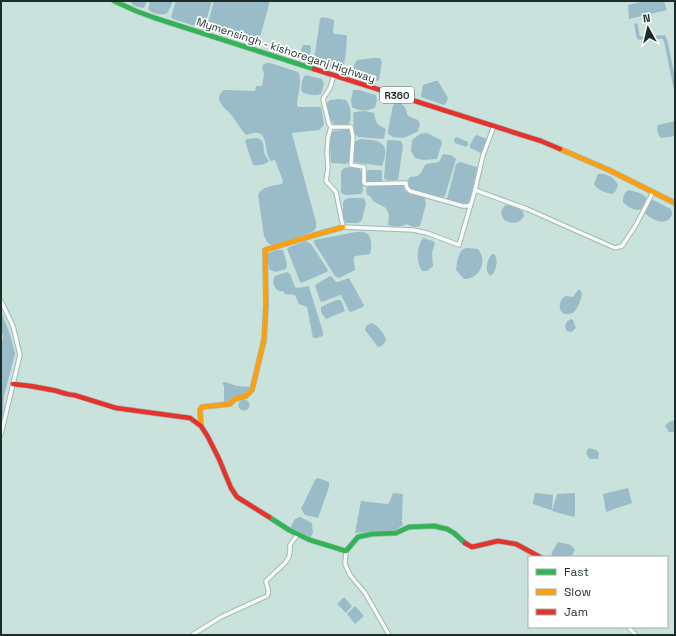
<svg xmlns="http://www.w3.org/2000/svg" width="676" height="636" font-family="'Space Grotesk',sans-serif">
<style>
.water{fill:#9abcc9}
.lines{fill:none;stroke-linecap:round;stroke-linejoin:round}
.canal{stroke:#9abcc9;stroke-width:3.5}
.street-casing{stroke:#a4b7b2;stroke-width:5.5}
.fast-casing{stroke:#a4b7b2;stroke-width:6}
.slow-casing{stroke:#a4b7b2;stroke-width:6}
.jam-casing{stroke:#a4b7b2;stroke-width:6}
.street{stroke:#f7fbfa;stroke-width:3.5}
.fast{stroke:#30b455;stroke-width:4.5}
.slow{stroke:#ff9f0a;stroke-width:4.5}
.jam{stroke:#e5322d;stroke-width:4.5}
.labels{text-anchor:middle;stroke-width:3.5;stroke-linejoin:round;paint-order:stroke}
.shield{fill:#fff;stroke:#5f6c68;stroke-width:1}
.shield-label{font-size:10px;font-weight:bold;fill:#1b2d28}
.street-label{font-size:11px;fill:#1b2d28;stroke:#fff}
</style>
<rect width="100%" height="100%" fill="#cae2dc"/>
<g class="water">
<path d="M 130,1 L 147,1 L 145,6 L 143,8 C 138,7 132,6 130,1 Z"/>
<path d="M 150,1 L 173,1 L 168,12 L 166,14 C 160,15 153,14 148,9 Z"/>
<polygon points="176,1 212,1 205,24 204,27 201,28 173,19 171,17"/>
<polygon points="214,1 270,1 259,41 255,45 209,31 207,28 207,26"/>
<polygon points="645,1 664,1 667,10 629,19 628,5"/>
<polygon points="322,17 332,19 334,21 333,32 334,34 346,35 347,36 346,52 343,70 341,71 315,62 314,60 320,19"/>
<polygon points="303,45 309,45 311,46 310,57 308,58 301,56 301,50"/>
<path d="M 373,58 L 380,58 L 382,62 L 379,80 C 372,84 357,80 352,74 L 354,65 L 357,60 Z"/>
<path d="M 267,63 L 270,63 L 298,72 C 303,80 297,97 297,106 L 299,107 L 321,107 L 324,124 L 323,126 L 319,130 L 292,133 L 292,134 L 316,222 L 316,227 L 314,231 L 296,238 L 271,245 L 267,242 L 264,236 L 258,195 C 262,186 273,186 282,184 L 283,181 L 275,160 L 271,161 C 262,150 271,125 247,135 L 244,133 C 240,128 237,122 233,117 C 227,109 211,100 224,90 L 255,91 L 256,86 L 262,86 L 264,74 L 262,67 L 264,64 Z"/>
<path d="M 306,75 L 322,79 L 324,84 L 321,94 C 316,96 307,95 302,92 C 301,87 301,78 306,75 Z"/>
<polygon points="435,81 438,81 448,98 446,103 444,105 421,97 421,95 423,85"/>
<path d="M 353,90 L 359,90 L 376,95 L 377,101 L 375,107 C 369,112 359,111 352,107 L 351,101 Z"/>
<path d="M 339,99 L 346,100 C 351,107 352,116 349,124 C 338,126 333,128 329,115 C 328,111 326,107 327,103 L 330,100 Z"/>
<path d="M 398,103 C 407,105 405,109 408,116 L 418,120 L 420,124 L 418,131 L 415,133 L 403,138 L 393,137 L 388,134 L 388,131 L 393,105 Z"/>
<path d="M 365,111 L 374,113 C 376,123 376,124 386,129 L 384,138 L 383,139 L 359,137 L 356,135 L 354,132 L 353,113 L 355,112 Z"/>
<path d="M 675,121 L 675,136 L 661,138 C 658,135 656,129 658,125 Z"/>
<polygon points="348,129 350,129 351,131 349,162 345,164 332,163 331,162 330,146 331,133 334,131"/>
<polygon points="427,133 441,140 442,143 437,159 423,160 415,158 411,151 412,140 420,134"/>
<polygon points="477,135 487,139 488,141 483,152 481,153 470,148 470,145 475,136"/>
<polygon points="457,137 468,142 468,145 466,147 455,143 454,140 455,138"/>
<path d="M 257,138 C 265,141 263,145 264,152 C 265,155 267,158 269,161 C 265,165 258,166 253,165 L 245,141 L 247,139 Z"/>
<path d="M 360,139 C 380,140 391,142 382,166 L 353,162 L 355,142 Z"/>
<path d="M 388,140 L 391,140 L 401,141 L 403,146 L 398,180 C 394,180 387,182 384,178 L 387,142 Z"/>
<path d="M 443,154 L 451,155 L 456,159 L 445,196 L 443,197 L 410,190 C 407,185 406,182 410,177 C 412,176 417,177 419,175 C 422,173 423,167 426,164 L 439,162 Z"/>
<path d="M 460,162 L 477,167 L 477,169 L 469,204 C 462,207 453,202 447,199 L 456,164 Z"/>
<polygon points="351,167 359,169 362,172 363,191 361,194 346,195 341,193 341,171 344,168"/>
<polygon points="368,170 381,170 382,172 382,181 380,182 368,182 367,181 367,171"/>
<path d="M 598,174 C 606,173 616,178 618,186 L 615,192 L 612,194 C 606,193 597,190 594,184 Z"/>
<path d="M 375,185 L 401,185 L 403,186 C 405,196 417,194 425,198 L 426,204 L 420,226 C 414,228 412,227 407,224 C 403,227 393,227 388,225 L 389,214 L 386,208 L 373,201 L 370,196 L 367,195 L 366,191 L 367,187 Z"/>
<path d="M 629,190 L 640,193 L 646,197 C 646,215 632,212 623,202 C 623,197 624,192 629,190 Z"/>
<polygon points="350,198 364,198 366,203 362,220 358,223 346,223 343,219 343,202 346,199"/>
<path d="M 653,200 L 671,209 C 672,213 673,215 670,218 C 664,226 650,219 645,213 L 650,201 Z"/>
<path d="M 505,205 L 513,206 L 523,211 L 524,216 C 518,225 514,223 505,221 L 502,216 L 501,211 Z"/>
<path d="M 356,232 C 358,232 363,231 366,233 C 372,235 372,249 370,254 L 355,256 C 352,260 355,265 355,270 L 339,278 L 335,276 L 314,243 L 314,240 Z"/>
<path d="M 423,238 L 433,241 L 435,243 L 432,253 L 433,266 L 427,271 L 422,271 C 416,262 416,248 423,238 Z"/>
<polygon points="306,241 311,244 328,270 327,272 301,283 300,282 287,249 289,247"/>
<path d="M 467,248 L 478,249 C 488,261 480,279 464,279 L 456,270 C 457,262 458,249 467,248 Z"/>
<polygon points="277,250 283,250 287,264 286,269 275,272 269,269 267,257 268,253"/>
<path d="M 492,254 L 494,254 C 499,260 496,268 493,274 L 490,276 C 484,270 487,260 492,254 Z"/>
<path d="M 287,272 L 290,274 L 295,287 L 298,288 L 309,286 L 309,287 L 323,332 L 323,336 L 317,338 L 313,338 L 307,307 L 299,304 L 295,295 L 285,294 L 283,291 C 275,293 271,282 275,276 Z"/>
<polygon points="330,276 332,277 336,282 338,282 349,278 364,305 363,307 351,312 349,311 341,295 340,295 322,302 320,301 315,285"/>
<path d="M 578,290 L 580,290 L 582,293 C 581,301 578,308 573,313 C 570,314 566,315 563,313 C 557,309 560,298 566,296 C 567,296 573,297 573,297 Z"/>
<polygon points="336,300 341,300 345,311 326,319 321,312 321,307"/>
<polygon points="1,311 11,337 15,354 4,396 3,414 1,419 1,340 3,339 3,335 1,334"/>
<path d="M 571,319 L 573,320 L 576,328 L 572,332 L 567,331 C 563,326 566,321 571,319 Z"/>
<path d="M 371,323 C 378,325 384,333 386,340 C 385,343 382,347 378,347 L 365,330 L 366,326 Z"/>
<path d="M 225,382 L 237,386 L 250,387 L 251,391 C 246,395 240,394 235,397 C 229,400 231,404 224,403 L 224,386 L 222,383 Z"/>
<circle cx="244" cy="405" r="5.5"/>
<polygon points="675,420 675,432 669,432 665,426 669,422"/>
<path d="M 589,448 L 597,450 L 599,453 L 598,459 L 590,459 C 586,455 585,452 589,448 Z"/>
<polygon points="318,478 329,482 329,487 318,518 305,515 301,509 315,480"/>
<polygon points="628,488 632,503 606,512 603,494"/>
<polygon points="393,493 403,494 402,521 403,525 394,531 380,531 355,533 361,501 387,504 389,503"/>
<polygon points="535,493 546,494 553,495 552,509 551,510 533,504 533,502"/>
<polygon points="575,493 575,515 574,517 552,511 557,494"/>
<polygon points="300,517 312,523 313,533 310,538 290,528 295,519"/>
<polygon points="558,542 571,545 575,550 571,557 551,557 552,552"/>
<polygon points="343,598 345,598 352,606 346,613 337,604"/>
<polygon points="355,606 364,616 355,624 347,614"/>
</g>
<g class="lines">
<polyline class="canal" points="636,25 638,36 639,38 664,37 666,42 675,87"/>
<g class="street-casing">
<g id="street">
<polyline points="334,75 330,88 323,99 329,124 331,127 351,127 353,137 351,165 364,167 364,183 366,184 406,183 407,188 410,191 463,206 467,206 470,205"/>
<polyline points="494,126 483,155 475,190 527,209 615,248 622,246 636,225 653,192"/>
<polyline points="331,127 328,138 327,152 328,168 326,181 336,192 343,227 413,230 427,233 459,245 475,190"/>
<polyline points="1,301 13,326 20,355 1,434"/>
<polyline points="346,551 345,564 350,575 365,593 389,635"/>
<polyline points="628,627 636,635"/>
<path d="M 192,635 L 221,617 L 267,596 C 271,590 266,587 266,581 L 285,563 L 289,557 L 290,551 L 290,545 L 298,534"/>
</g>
</g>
<g class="fast-casing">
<g id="fast">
<polyline points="114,1 136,11 155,18 314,69"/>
<polyline points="269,517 289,530 310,540 346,551 358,537 372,534 396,533 409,527 434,526 447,529 454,533 465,543"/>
</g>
</g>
<g class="slow-casing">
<g id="slow">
<polyline points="560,149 609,170 675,203"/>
<path d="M 201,426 L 200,410 L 202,407 L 230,404 L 235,399 L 246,396 L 252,390 L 264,340 L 266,304 L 265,250 C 291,242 317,234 343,227"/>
</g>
</g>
<g class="jam-casing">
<g id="jam">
<polyline points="314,69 541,141 560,149"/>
<path d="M 13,384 C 26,385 39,387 52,390 C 59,391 67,395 74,395 L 116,408 L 190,418 L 201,426 L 208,437 L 219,459 L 231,488 L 237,497 L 269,517"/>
<polyline points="465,543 472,547 498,541 516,544 540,557"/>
</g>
</g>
<use href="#street" class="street"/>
<use href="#fast" class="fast"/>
<use href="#slow" class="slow"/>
<use href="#jam" class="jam"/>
</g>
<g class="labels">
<rect class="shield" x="380" y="87" width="34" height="16" rx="3"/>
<g class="shield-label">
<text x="397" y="99">R360</text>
</g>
<g class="street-label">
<text transform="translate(286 50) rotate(18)" y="4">Mymensingh - kishoreganj Highway</text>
</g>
</g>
<rect width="676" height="636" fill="none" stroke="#1b2d28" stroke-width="4"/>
<rect x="528" y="556" width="140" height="72" fill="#ffffff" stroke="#a4aba9"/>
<rect x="536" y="569" width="20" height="6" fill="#30b455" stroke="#a4aba9"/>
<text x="564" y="576" font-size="12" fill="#1b2d28">Fast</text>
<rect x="536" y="589" width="20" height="6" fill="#ff9f0a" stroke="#a4aba9"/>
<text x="564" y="596" font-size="12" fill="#1b2d28">Slow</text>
<rect x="536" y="609" width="20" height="6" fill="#e5322d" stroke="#a4aba9"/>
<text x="564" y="616" font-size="12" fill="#1b2d28">Jam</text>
<g transform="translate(648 28) rotate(352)" stroke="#ffffff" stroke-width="3" paint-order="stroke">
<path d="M0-3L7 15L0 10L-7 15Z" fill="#1b2d28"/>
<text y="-6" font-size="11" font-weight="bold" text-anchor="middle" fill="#1b2d28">N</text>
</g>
</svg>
